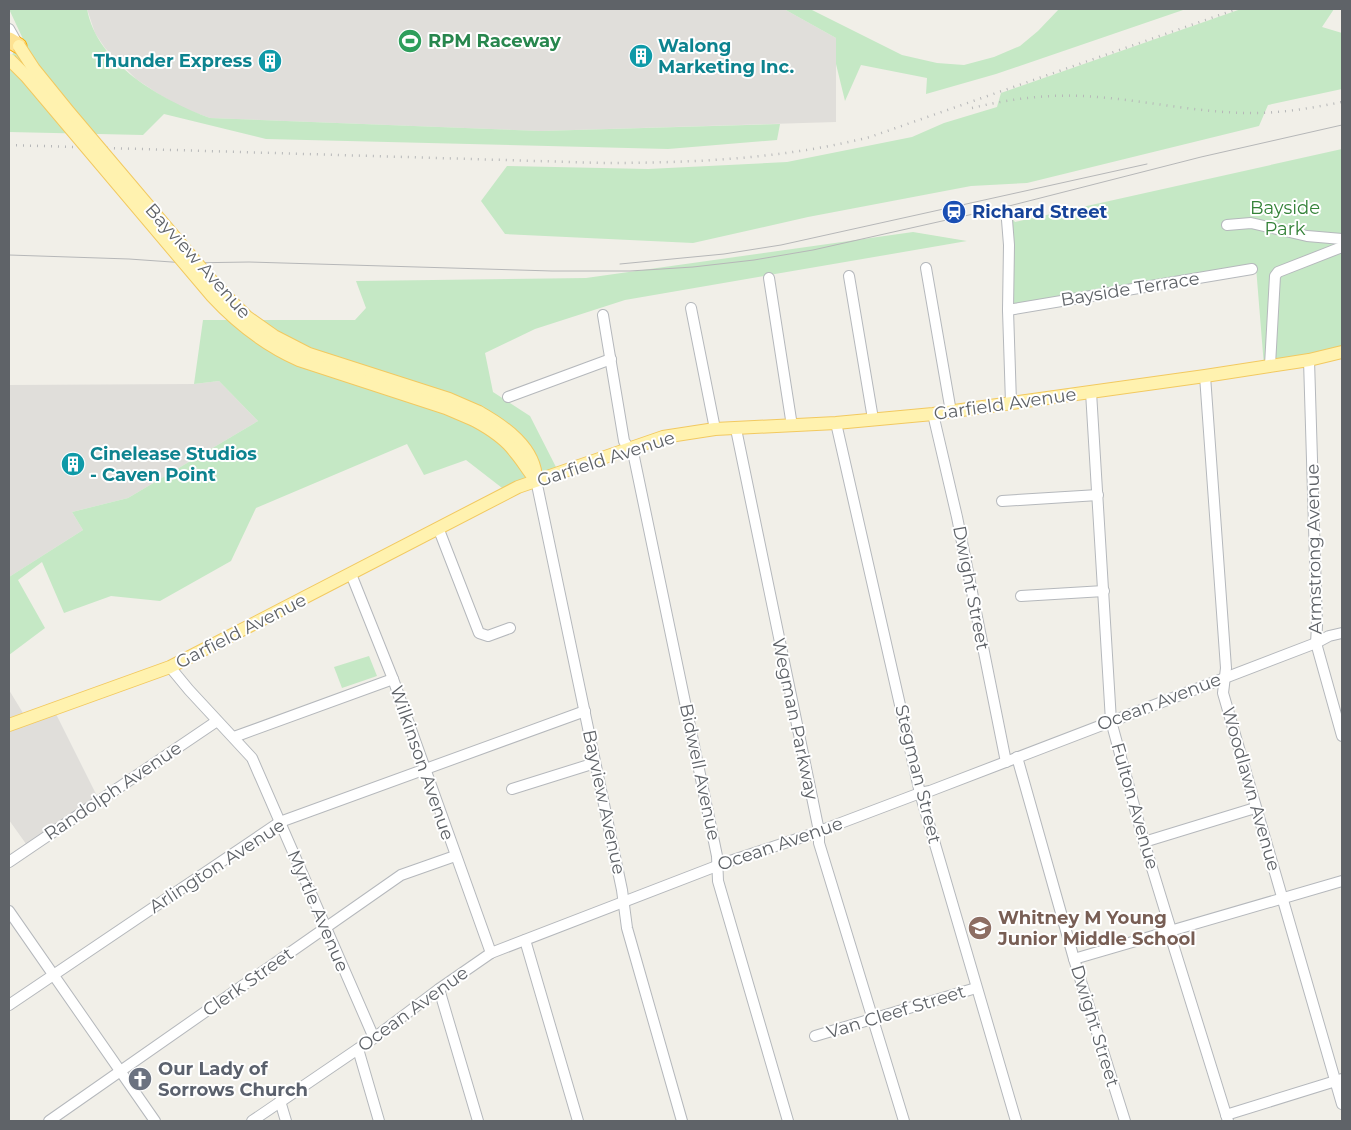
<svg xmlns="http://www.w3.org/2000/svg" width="1351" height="1130" font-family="Montserrat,sans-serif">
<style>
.industrial{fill:#e0deda}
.green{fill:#c5e8c5}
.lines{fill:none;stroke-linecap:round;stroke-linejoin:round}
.minor-casing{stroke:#b5b8bc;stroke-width:12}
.major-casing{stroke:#f2c960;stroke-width:14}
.highway-casing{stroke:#f9ab00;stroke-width:17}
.minor{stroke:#fff;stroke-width:10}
.major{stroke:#fff2af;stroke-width:12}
.highway{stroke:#fde293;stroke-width:15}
.tram{stroke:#b6b7b8;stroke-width:1}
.rail{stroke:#b6b7b8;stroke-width:2.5;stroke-dasharray:1 6;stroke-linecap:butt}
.major-bridge-casing{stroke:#f2c960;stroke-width:14;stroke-linecap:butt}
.major-bridge{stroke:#fff2af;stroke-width:12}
.labels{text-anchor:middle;stroke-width:4;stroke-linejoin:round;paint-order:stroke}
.leisure-label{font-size:18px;font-weight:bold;fill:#27864d;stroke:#fff;text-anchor:start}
.culture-label{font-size:18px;font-weight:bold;fill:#0d838f;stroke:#fff;text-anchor:start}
.park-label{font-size:18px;fill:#348238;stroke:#fff}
.transit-label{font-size:18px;font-weight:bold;fill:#164399;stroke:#fff;text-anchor:start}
.street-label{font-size:18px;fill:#5f6368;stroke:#fff}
.education-label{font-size:18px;font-weight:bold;fill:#785e54;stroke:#fff;text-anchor:start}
.worship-label{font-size:18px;font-weight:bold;fill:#5b616d;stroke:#fff;text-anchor:start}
</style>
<rect width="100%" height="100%" fill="#f1efe8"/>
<g class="industrial">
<polygon points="87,9 784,9 836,38 836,122 541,131 210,118 185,109 160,95 136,79 105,48 95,33"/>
<polygon points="219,381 258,421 128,498 72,512 83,530 9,577 9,385 194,384"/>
<polygon points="9,690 26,718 53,708 99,800 29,848 9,820"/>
</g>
<g class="green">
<path d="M 9,9 L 87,9 C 97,64 162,100 210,118 L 541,131 L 780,124 L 777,140 L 668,149 L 266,139 L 164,114 L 143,135 L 9,132 L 9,59 L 23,39 Z"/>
<polygon points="784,9 810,9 902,55 937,63 964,65 994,57 1020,46 1038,31 1059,9 1186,9 996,74 926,94 927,78 861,65 845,101 836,64 836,38"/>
<polygon points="1241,9 1334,9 1322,27 1342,33 1342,89 1268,105 1259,126 1027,183 971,186 808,217 693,243 505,234 481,201 507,166 648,169 787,162 912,137 944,123 997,107 1001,93"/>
<polygon points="1342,149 1342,352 1264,366 1256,267 1008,307 1004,209 1015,222"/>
<polygon points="913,232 967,241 625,300 535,329 485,353 493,392 530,416 558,471 506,491 466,460 424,475 407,444 256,508 231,561 160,601 111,596 64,613 42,562 18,580 45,628 9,655 9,577 83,530 72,512 128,498 258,421 219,381 194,384 203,320 355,320 366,308 356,281 586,278"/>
<polygon points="369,656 377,676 342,688 334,667"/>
</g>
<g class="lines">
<g class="minor-casing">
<g id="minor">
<polyline points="9,29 18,45"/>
<polyline points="1007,220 1009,245 1008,310 1011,403"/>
<polyline points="1227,225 1251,223 1307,236 1342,239"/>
<polyline points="926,268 951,412"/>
<polyline points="849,276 873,419"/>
<polyline points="769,278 792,426"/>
<polyline points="691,308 715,429"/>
<polyline points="1008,310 1252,269"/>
<polyline points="603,315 624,441 634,457 717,856 718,881 788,1121"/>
<polyline points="1309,360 1317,626 1316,643 1342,736"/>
<polyline points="1270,365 1275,276 1278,272 1342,247"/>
<polyline points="1205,376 1226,668 1223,693 1342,1104"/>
<polyline points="1091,392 1111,721 1144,842 1171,930 1172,941 1228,1121"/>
<polyline points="508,397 611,359"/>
<polyline points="933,414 957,517 1006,762"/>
<polyline points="836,423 920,793 1016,1121"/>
<polyline points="736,429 819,831 819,843 904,1121"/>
<polyline points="536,480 622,890 627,928 682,1121"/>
<polyline points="1002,501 1098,495"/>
<polyline points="439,530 479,633 488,636 510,628"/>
<polyline points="351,574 393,679 491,953"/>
<polyline points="1021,596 1104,591"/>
<polyline points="170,667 189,690 252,758 374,1038"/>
<polyline points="234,737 393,679"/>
<polyline points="1017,757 1074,959 1125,1121"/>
<polyline points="512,789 595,763"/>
<polyline points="1144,842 1255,808"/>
<polyline points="9,862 217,721"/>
<polyline points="9,911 155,1121"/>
<polyline points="525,940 578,1121"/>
<polyline points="1074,959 1342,881"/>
<polyline points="439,989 478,1121"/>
<polyline points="9,1005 280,822 585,711"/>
<polyline points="815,1036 976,988"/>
<polyline points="358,1049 379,1121"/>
<polyline points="280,1101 286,1121"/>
<polyline points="1226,1115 1342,1079"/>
<polyline points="49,1121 401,875 455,856"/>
<polyline points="252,1121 374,1038 439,989 491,953 727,862 809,835 920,793 930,791 1316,643 1329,636 1342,633"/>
</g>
</g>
<g class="major-casing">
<g id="major">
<path d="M 479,412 C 504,426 536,448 536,480"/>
<path d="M 474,420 C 489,428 505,438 515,452 C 523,461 528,471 536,480"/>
<polyline points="9,725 170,667 518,487 663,437 715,429 836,423 933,414 1205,376 1309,360 1342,352"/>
</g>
</g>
<g class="highway-casing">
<polyline id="highway" points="9,40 19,46"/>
</g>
<use href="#minor" class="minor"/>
<use href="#major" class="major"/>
<use href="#highway" class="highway"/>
<g class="tram">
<polyline points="9,255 129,259 186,263 249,262 552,271 630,271 693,267 754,260 813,250 1009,206 1201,157 1342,125"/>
<polyline points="620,264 724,254 781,245 1147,164"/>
</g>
<g class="rail">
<path d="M 972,108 C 1013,98 1055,93 1097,97 C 1149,101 1200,113 1252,113 C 1283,113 1312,108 1342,102"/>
<path d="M 9,145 L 603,163 C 692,163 783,159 870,137 L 1237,9"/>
</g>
<g class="major-bridge-casing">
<g id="major-bridge">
<polyline points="19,46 34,69 68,111 217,287 247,317 274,336 309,354 449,399 479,412"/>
<path d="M 10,60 L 26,76 L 212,296 C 237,323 265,345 299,360 L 446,408 L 474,420"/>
</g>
</g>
<use href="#major-bridge" class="major-bridge"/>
</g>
<defs>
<g id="stadium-disc" transform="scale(1.25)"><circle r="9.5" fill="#2e9e5b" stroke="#fff"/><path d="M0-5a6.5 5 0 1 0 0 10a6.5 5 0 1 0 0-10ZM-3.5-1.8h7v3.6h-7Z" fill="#fff"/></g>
<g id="building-disc" transform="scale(1.25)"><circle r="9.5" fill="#0f9aa8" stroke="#fff"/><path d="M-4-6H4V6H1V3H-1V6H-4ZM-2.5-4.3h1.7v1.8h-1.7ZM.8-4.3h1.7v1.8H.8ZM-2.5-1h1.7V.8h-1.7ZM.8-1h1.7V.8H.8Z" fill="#fff"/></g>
<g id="station-disc" transform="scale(1.25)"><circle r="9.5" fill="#1a4fb4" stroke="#fff"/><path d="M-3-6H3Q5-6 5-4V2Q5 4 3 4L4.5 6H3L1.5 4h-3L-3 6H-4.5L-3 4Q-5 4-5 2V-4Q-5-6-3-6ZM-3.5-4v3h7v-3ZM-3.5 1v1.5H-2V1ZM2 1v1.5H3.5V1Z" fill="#fff"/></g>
<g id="school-disc" transform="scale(1.25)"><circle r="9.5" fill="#8d6e63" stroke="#fff"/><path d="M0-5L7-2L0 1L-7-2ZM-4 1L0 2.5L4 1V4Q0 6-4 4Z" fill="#fff"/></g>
<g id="church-disc" transform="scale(1.25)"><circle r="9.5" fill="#6b7280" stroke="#fff"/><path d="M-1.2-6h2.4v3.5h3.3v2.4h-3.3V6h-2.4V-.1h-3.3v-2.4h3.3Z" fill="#fff"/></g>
</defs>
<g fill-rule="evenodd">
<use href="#stadium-disc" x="410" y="41"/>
<use href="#building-disc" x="641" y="56"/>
<use href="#building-disc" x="270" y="61"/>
<use href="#station-disc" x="954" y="212"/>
<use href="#building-disc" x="73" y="464"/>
<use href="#school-disc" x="980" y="928"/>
<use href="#church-disc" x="140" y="1079"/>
</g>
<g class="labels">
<g class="leisure-label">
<text x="428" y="47">RPM Raceway</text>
</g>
<g class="culture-label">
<text x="658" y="52">Walong<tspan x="658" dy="21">Marketing Inc.</tspan></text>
<text x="252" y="67" text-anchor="end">Thunder Express</text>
<text x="90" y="460">Cinelease Studios<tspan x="90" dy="21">- Caven Point</tspan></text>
</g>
<g class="park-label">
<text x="1285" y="214">Bayside<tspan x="1285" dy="21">Park</tspan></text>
</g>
<g class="transit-label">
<text x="972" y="218">Richard Street</text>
</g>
<g class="street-label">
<text transform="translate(198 261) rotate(48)" y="6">Bayview Avenue</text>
<text transform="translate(1130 289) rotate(-9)" y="6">Bayside Terrace</text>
<text transform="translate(1005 404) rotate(-8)" y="6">Garfield Avenue</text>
<text transform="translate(606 459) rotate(-18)" y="6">Garfield Avenue</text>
<text transform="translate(1314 549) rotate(-91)" y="6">Armstrong Avenue</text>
<text transform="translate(971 588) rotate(79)" y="6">Dwight Street</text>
<text transform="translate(241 631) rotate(-27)" y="6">Garfield Avenue</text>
<text transform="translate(1159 702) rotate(-21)" y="6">Ocean Avenue</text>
<text transform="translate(795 719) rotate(78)" y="6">Wegman Parkway</text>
<text transform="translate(422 763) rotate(71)" y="6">Wilkinson Avenue</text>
<text transform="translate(700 772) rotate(78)" y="6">Bidwell Avenue</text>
<text transform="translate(918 774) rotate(76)" y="6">Stegman Street</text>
<text transform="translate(1251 789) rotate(74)" y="6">Woodlawn Avenue</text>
<text transform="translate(113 791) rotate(-34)" y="6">Randolph Avenue</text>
<text transform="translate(604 802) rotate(78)" y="6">Bayview Avenue</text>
<text transform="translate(1135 806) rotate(74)" y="6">Fulton Avenue</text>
<text transform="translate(780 844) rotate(-19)" y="6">Ocean Avenue</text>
<text transform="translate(217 866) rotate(-33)" y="6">Arlington Avenue</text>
<text transform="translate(318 911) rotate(67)" y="6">Myrtle Avenue</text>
<text transform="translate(248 982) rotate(-35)" y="6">Clerk Street</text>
<text transform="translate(413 1009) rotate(-36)" y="6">Ocean Avenue</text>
<text transform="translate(896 1012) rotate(-17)" y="6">Van Cleef Street</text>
<text transform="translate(1095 1026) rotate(73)" y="6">Dwight Street</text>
</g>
<g class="education-label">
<text x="998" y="924">Whitney M Young<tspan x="998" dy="21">Junior Middle School</tspan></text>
</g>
<g class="worship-label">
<text x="158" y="1075">Our Lady of<tspan x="158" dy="21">Sorrows Church</tspan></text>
</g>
</g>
<rect width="1351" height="1130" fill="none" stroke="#5f6368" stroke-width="20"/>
</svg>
